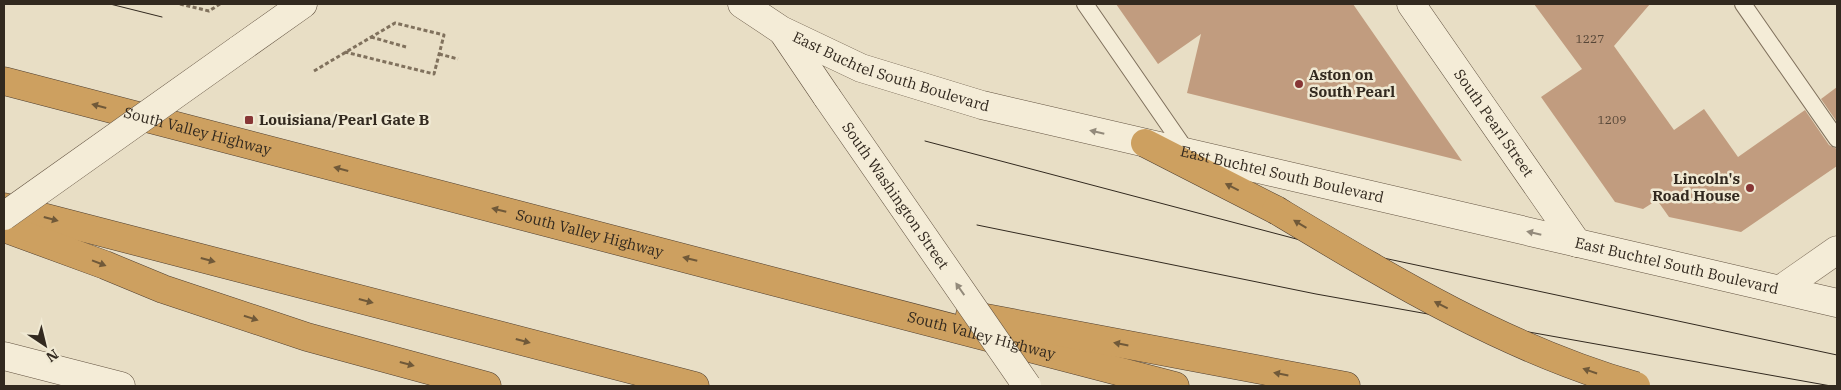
<svg xmlns="http://www.w3.org/2000/svg" width="1841" height="390" font-family="'IBM Plex Serif',serif">
<style>
.building{fill:#c19c7f}
.lines{fill:none;stroke-linecap:round;stroke-linejoin:round}
.lane-casing{stroke:#80715d;stroke-width:18}
.street-casing{stroke:#80715d;stroke-width:29}
.secondary-casing{stroke:#625240;stroke-width:29}
.highway-casing{stroke:#4f3f31;stroke-width:29}
.path{stroke:#80715d;stroke-width:3;stroke-dasharray:4 2.5;stroke-linecap:butt}
.lane{stroke:#f4ecd7;stroke-width:16}
.street{stroke:#f4ecd7;stroke-width:28}
.secondary{stroke:#f4ecd7;stroke-width:28}
.highway{stroke:#cda060;stroke-width:28}
.tram{stroke:#32291f;stroke-width:1}
.secondary-bridge-casing{stroke:#625240;stroke-width:29;stroke-linecap:butt}
.highway-bridge-casing{stroke:#4f3f31;stroke-width:29;stroke-linecap:butt}
.secondary-bridge{stroke:#f4ecd7;stroke-width:28}
.highway-bridge{stroke:#cda060;stroke-width:28}
.oneway{fill:#705939}
.oneway2{fill:#938a7b}
.poi-dot{fill:#873635;stroke:#f0e9d3;stroke-width:2}
.labels{text-anchor:middle;stroke-width:5;stroke-linejoin:round;paint-order:stroke}
.number-label{font-size:12px;fill:#564637}
.street-label{font-size:15px;fill:#32291f;stroke:#f0e9d3}
.poi-label{font-size:15px;font-weight:bold;fill:#32291f;stroke:#f0e9d3;text-anchor:start}
</style>
<rect width="100%" height="100%" fill="#e8dec5"/>
<g class="building">
<polygon points="1116,4 1353,4 1462,161 1187,93 1201,34 1158,64"/>
<polygon points="1534,4 1650,4 1614,46 1674,130 1704,109 1738,157 1805,110 1829,145 1837,149 1837,166 1741,232 1669,217 1657,200 1643,209 1615,202 1541,97 1582,69"/>
<polygon points="1837,87 1837,122 1821,99"/>
</g>
<g class="lines">
<g class="lane-casing">
<g id="lane">
<polyline points="1085,4 1188,153"/>
<polyline points="1743,4 1837,139"/>
</g>
</g>
<g class="street-casing">
<polyline id="street" points="1781,289 1837,250"/>
</g>
<g class="secondary-casing">
<g id="secondary">
<path id="s1" d="M 742,4 L 781,30 L 861,68 L 982,105 L 1837,303"/>
<path id="s2" d="M 1411,4 L 1577,243"/>
<polyline points="783,32 827,97"/>
<polyline points="238,50 303,4"/>
<polyline points="4,356 121,386"/>
</g>
</g>
<g class="highway-casing">
<g id="highway">
<path id="s3" d="M 4,81 L 1175,386"/>
<polyline points="1145,143 1276,210"/>
<polyline points="4,207 695,386"/>
<polyline points="4,228 105,265 163,289 307,337 487,386"/>
<polyline points="970,315 1346,386"/>
</g>
</g>
<g class="path">
<polyline points="180,4 209,11 220,4"/>
<polyline points="371,37 406,47"/>
<polyline points="439,54 458,59"/>
<polyline points="314,71 395,23 444,35 434,74 345,52"/>
</g>
<use href="#lane" class="lane"/>
<use href="#street" class="street"/>
<use href="#secondary" class="secondary"/>
<use href="#highway" class="highway"/>
<g class="tram">
<polyline points="110,4 162,17"/>
<polyline points="925,141 1304,241 1837,355"/>
<polyline points="977,225 1316,294 1831,386"/>
</g>
<g class="secondary-bridge-casing">
<g id="secondary-bridge">
<path id="s4" d="M 827,97 L 1027,386"/>
<polyline points="4,216 238,50"/>
</g>
</g>
<g class="highway-bridge-casing">
<path id="highway-bridge" d="M 1276,210 C 1391,279 1506,349 1636,386"/>
</g>
<use href="#secondary-bridge" class="secondary-bridge"/>
<use href="#highway-bridge" class="highway-bridge"/>
</g>
<defs><path id="oneway-solid" d="M-6-.8H1V-3.2L6.5 0L1 3.2V.8H-6Z" transform="scale(1.25)"/></defs>
<g class="oneway">
<use href="#oneway-solid" transform="translate(99 106) rotate(-165)"/>
<use href="#oneway-solid" transform="translate(341 169) rotate(-165)"/>
<use href="#oneway-solid" transform="translate(1232 187) rotate(-153)"/>
<use href="#oneway-solid" transform="translate(499 210) rotate(-166)"/>
<use href="#oneway-solid" transform="translate(51 219) rotate(15)"/>
<use href="#oneway-solid" transform="translate(1300 224) rotate(-149)"/>
<use href="#oneway-solid" transform="translate(690 259) rotate(-166)"/>
<use href="#oneway-solid" transform="translate(208 260) rotate(15)"/>
<use href="#oneway-solid" transform="translate(99 263) rotate(21)"/>
<use href="#oneway-solid" transform="translate(366 301) rotate(15)"/>
<use href="#oneway-solid" transform="translate(1441 305) rotate(-153)"/>
<use href="#oneway-solid" transform="translate(251 318) rotate(18)"/>
<use href="#oneway-solid" transform="translate(523 341) rotate(15)"/>
<use href="#oneway-solid" transform="translate(1121 344) rotate(-169)"/>
<use href="#oneway-solid" transform="translate(407 364) rotate(15)"/>
<use href="#oneway-solid" transform="translate(1590 371) rotate(-161)"/>
<use href="#oneway-solid" transform="translate(1281 374) rotate(-169)"/>
</g>
<g class="oneway2">
<use href="#oneway-solid" transform="translate(1097 132) rotate(-167)"/>
<use href="#oneway-solid" transform="translate(1534 233) rotate(-167)"/>
<use href="#oneway-solid" transform="translate(960 289) rotate(-125)"/>
</g>
<g class="poi-dot">
<circle cx="1299" cy="84" r="5"/>
<rect x="244" y="115" width="10" height="10" rx="2.5"/>
<circle cx="1750" cy="188" r="5"/>
</g>
<g class="labels">
<g class="number-label">
<text x="1590" y="43">1227</text>
<text x="1612" y="124">1209</text>
</g>
<g class="street-label">
<text dy="5" stroke="none"><textPath href="#s1" startOffset="165">East Buchtel South Boulevard</textPath></text>
<text dy="5" stroke="none"><textPath href="#s2" startOffset="145">South Pearl Street</textPath></text>
<text dy="5" stroke="none"><textPath href="#s3" startOffset="200">South Valley Highway</textPath></text>
<text dy="5" stroke="none"><textPath href="#s1" startOffset="570">East Buchtel South Boulevard</textPath></text>
<text dy="5" stroke="none"><textPath href="#s4" startOffset="120">South Washington Street</textPath></text>
<text dy="5" stroke="none"><textPath href="#s3" startOffset="605">South Valley Highway</textPath></text>
<text dy="5" stroke="none"><textPath href="#s1" startOffset="975">East Buchtel South Boulevard</textPath></text>
<text dy="5" stroke="none"><textPath href="#s3" startOffset="1010">South Valley Highway</textPath></text>
</g>
<g class="poi-label">
<text x="1309" y="80">Aston on<tspan x="1309" dy="17">South Pearl</tspan></text>
<text x="259" y="125">Louisiana/Pearl Gate B</text>
<text x="1740" y="184" text-anchor="end">Lincoln's<tspan x="1740" dy="17">Road House</tspan></text>
</g>
</g>
<rect width="1841" height="390" fill="none" stroke="#32291f" stroke-width="10"/>
<g transform="translate(45 345) rotate(145)" stroke="#f0e9d3" stroke-width="4" paint-order="stroke">
<path d="M0-4L9 19L0 12L-9 19Z" fill="#32291f"/>
<text y="-8" font-size="14" font-weight="bold" text-anchor="middle" fill="#32291f">N</text>
</g>
</svg>
